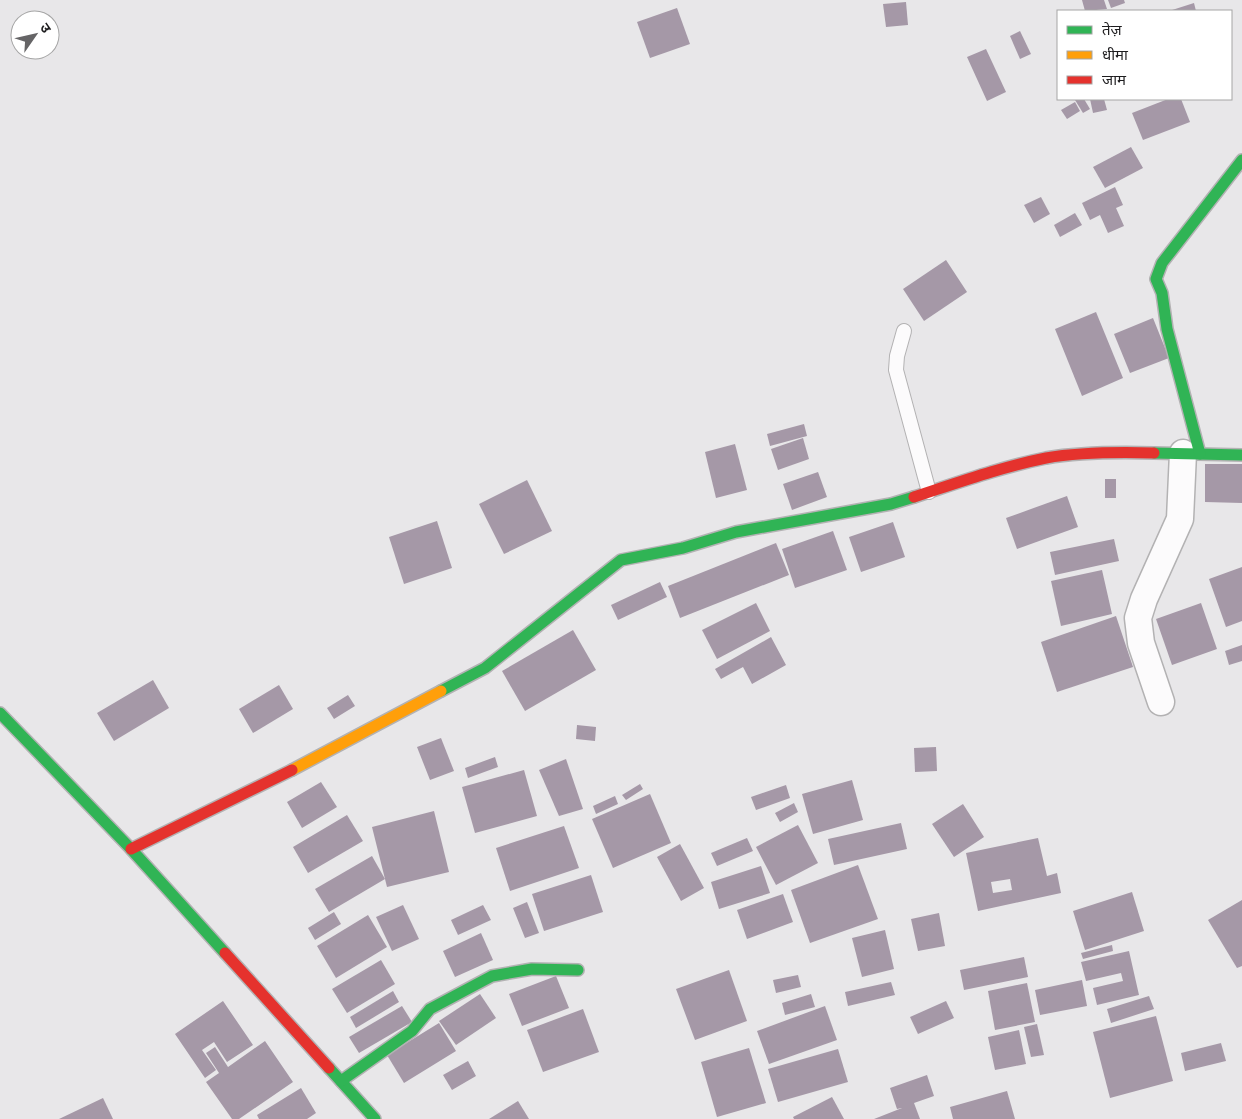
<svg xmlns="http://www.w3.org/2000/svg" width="1242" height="1119" font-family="'DM Sans','Noto Sans Devanagari',sans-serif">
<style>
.building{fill:#a598a7;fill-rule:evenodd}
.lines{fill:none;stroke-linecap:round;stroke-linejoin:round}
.lane-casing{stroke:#b3b2b3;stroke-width:16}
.street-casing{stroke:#b3b2b3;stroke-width:29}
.fast-casing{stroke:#b3b2b3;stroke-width:14}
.slow-casing{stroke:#b3b2b3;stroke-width:14}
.jam-casing{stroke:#b3b2b3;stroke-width:14}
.lane{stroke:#fcfbfc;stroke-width:14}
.street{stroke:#fcfbfc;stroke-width:26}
.fast{stroke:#30b455;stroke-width:11}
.slow{stroke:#ff9f0a;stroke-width:11}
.jam{stroke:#e5322d;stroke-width:11}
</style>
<rect width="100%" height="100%" fill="#e8e7e9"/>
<g class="building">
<polygon points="1082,0 1104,0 1107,9 1085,11"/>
<polygon points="1108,0 1124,0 1125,3 1111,8"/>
<polygon points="906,2 908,25 886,27 883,4"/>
<polygon points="1194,3 1196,11 1169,11"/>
<polygon points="677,8 690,44 650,58 637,22"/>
<polygon points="1020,31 1031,54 1020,59 1010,36"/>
<polygon points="986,49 1006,92 987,101 967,57"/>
<polygon points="1078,99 1084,99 1090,109 1083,113 1075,100"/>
<polygon points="1090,99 1104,99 1107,110 1093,113"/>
<polygon points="1168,99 1181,99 1190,122 1143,140 1132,113"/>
<polygon points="1075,102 1080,111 1067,119 1061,110"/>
<polygon points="1131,147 1143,168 1105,188 1093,167"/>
<polygon points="1115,187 1123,205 1116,208 1124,226 1108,233 1100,215 1090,220 1082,203"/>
<polygon points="1041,197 1050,214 1034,223 1024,205"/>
<polygon points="1075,213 1082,225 1060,237 1054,225"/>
<polygon points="946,260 967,292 924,321 903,289"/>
<polygon points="1096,312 1123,378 1082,396 1055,329"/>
<polygon points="1153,318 1169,358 1130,373 1114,334"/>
<polygon points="804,424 807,436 770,446 767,434"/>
<polygon points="803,438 809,459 778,470 771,449"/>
<polygon points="735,444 747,490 716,498 705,452"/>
<polygon points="1205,464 1242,464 1242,503 1205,502"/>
<polygon points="818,472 827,497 792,510 783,484"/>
<rect x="1105" y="479" width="11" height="19"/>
<polygon points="527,480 552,531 504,554 479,504"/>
<polygon points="1067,496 1078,527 1017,549 1006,518"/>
<polygon points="437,521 452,568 404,584 389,537"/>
<polygon points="893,522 905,557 861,572 849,537"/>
<polygon points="833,531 847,570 795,588 782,549"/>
<polygon points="1114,539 1119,561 1055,575 1050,552"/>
<polygon points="776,543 789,575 680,618 668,586"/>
<polygon points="1242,567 1242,621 1226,627 1209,579"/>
<polygon points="1102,570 1112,614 1061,626 1051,581"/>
<polygon points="660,582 667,597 618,620 611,605"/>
<polygon points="756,603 770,631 717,659 702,630"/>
<polygon points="1201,603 1217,649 1172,665 1156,619"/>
<polygon points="1116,616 1133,667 1057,692 1041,642"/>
<polygon points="573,630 596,670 525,711 502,671"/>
<polygon points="771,637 786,665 752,684 743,667 721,679 715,669"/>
<polygon points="1242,645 1242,661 1229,665 1225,651"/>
<polygon points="153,680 169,708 114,741 97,713"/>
<polygon points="279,685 293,709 253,733 239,709"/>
<polygon points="348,695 355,706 334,719 327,708"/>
<polygon points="577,725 596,727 595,741 576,739"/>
<polygon points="441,738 454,771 430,780 417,747"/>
<polygon points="936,747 937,771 915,772 914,748"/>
<polygon points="495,757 498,767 468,778 465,768"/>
<polygon points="566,759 583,809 559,816 539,770"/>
<polygon points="524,770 537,816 475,833 462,787"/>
<polygon points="852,780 863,820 813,834 802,794"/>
<polygon points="321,782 337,807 302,828 287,802"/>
<polygon points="640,784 643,789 626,800 622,795"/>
<polygon points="786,785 790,798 756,810 751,797"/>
<polygon points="650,794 671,843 613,868 592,819"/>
<polygon points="615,796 618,804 596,814 593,806"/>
<polygon points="794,803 798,812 780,822 775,813"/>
<polygon points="963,804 984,837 954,857 932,824"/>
<polygon points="434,811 449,872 387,887 372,827"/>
<polygon points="347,815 363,841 308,873 293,847"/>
<polygon points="901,823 907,849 834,865 828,839"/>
<polygon points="798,825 818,863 776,885 756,847"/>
<polygon points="564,826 579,868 510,891 496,848"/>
<polygon points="747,838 753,851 717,866 711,853"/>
<path d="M 1038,838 L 1047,876 L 1057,873 L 1061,893 L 978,911 L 966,853 ZM 1010,879 L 1012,890 L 993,893 L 991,882 Z"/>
<polygon points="680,844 704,888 681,901 657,857"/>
<polygon points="372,856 385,879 329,912 315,889"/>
<polygon points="858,865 878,919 810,943 791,890"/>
<polygon points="761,866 770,893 719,909 711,882"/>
<polygon points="591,875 603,912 544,931 532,894"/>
<polygon points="1132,892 1144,931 1085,950 1073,911"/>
<polygon points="783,894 793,922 747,939 737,910"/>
<polygon points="1242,900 1242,966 1237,968 1208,920"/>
<polygon points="527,902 539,933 525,938 513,908"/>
<polygon points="403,905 419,939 392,951 376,917"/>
<polygon points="483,905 491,920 458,935 451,920"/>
<polygon points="334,912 341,924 315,940 308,928"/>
<polygon points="939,913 945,946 918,951 911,919"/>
<polygon points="368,915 387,947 336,978 317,946"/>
<polygon points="885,930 894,969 862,977 852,938"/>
<polygon points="481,933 493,960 455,977 443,951"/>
<polygon points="1112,945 1113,951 1083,959 1081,953"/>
<polygon points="1129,951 1139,995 1097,1005 1093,988 1123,981 1121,973 1086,981 1081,962"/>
<polygon points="1024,957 1028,977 964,990 960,970"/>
<polygon points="381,960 395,984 347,1013 332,989"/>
<polygon points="729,970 747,1021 695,1040 676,989"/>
<polygon points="798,975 801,987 776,993 773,980"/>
<polygon points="556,976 569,1008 522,1026 509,994"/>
<polygon points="1082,980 1087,1006 1040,1015 1035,990"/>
<polygon points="891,982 895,995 848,1006 845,992"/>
<polygon points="1027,983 1035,1022 995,1030 988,991"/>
<polygon points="393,991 399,1002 356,1028 350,1017"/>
<polygon points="480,994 496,1018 456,1045 439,1021"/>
<polygon points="811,994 815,1007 785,1015 782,1003"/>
<polygon points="1149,996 1154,1009 1111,1023 1107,1009"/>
<polygon points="223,1001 253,1045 227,1062 214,1042 202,1050 216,1070 205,1078 175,1034"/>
<polygon points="946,1001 954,1018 918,1034 910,1017"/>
<polygon points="402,1006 412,1022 359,1053 349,1037"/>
<polygon points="825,1006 837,1040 769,1064 757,1031"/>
<polygon points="583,1009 599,1052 543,1072 527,1030"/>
<polygon points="1156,1016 1173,1081 1110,1098 1093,1032"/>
<polygon points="439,1023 456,1051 404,1083 387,1055"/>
<polygon points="1037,1024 1044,1055 1031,1057 1024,1027"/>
<polygon points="1019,1030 1026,1064 995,1070 988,1037"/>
<polygon points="265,1041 293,1082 239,1119 232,1119 206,1082 219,1073 206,1053 215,1047 228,1067"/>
<polygon points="1221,1043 1226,1061 1185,1071 1181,1053"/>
<polygon points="749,1048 766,1103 717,1117 701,1062"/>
<polygon points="838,1049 848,1082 778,1102 768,1069"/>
<polygon points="468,1061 476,1076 452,1090 443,1075"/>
<polygon points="927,1075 934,1096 914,1103 920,1119 874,1119 902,1108 897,1109 890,1088"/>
<polygon points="301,1088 316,1113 307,1119 259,1119 257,1115"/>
<polygon points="1007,1091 1015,1119 953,1119 950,1107"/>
<polygon points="832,1097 844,1119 794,1119 793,1117"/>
<polygon points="103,1098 113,1119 59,1119"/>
<polygon points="518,1101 529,1119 489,1119"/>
</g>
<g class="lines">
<g class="lane-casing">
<polyline id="lane" points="904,331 897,356 896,370 929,492"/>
</g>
<g class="street-casing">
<polyline id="street" points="1161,702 1141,643 1138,618 1144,599 1180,519 1183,453"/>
</g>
<g class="fast-casing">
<g id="fast">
<polyline points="1154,453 1242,455"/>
<polyline points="1200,454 1167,329 1162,293 1156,279 1162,263 1242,160"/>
<polyline points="441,691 485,668 621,560 683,548 736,532 891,504 914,497"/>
<polyline points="0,713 131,849 225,953"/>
<polyline points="329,1068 375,1119"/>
<polyline points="341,1081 412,1031 430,1009 492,976 532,969 578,970"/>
</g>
</g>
<g class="slow-casing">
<polyline id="slow" points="292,770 441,691"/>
</g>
<g class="jam-casing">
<g id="jam">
<path d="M 914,497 C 957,483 1001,467 1046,458 C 1081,452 1119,452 1154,453"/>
<polyline points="131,849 292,770"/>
<polyline points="225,953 329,1068"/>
</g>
</g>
<use href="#lane" class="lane"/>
<use href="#street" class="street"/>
<use href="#fast" class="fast"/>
<use href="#slow" class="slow"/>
<use href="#jam" class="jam"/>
</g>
<rect x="1057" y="10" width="175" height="90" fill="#ffffff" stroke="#a5a5a5"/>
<rect x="1067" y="26" width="25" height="8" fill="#30b455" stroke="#a5a5a5"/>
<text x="1102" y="35" font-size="15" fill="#1e1d1f">तेज़</text>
<rect x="1067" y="51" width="25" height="8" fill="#ff9f0a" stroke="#a5a5a5"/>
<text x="1102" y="60" font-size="15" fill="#1e1d1f">धीमा</text>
<rect x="1067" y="76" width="25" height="8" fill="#e5322d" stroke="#a5a5a5"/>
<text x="1102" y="85" font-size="15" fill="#1e1d1f">जाम</text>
<g transform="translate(35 35) rotate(56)"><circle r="24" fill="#ffffff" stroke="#a5a5a5"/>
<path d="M0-4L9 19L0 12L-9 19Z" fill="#656466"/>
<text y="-8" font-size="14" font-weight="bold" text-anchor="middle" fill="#1e1d1f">उ</text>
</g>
</svg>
